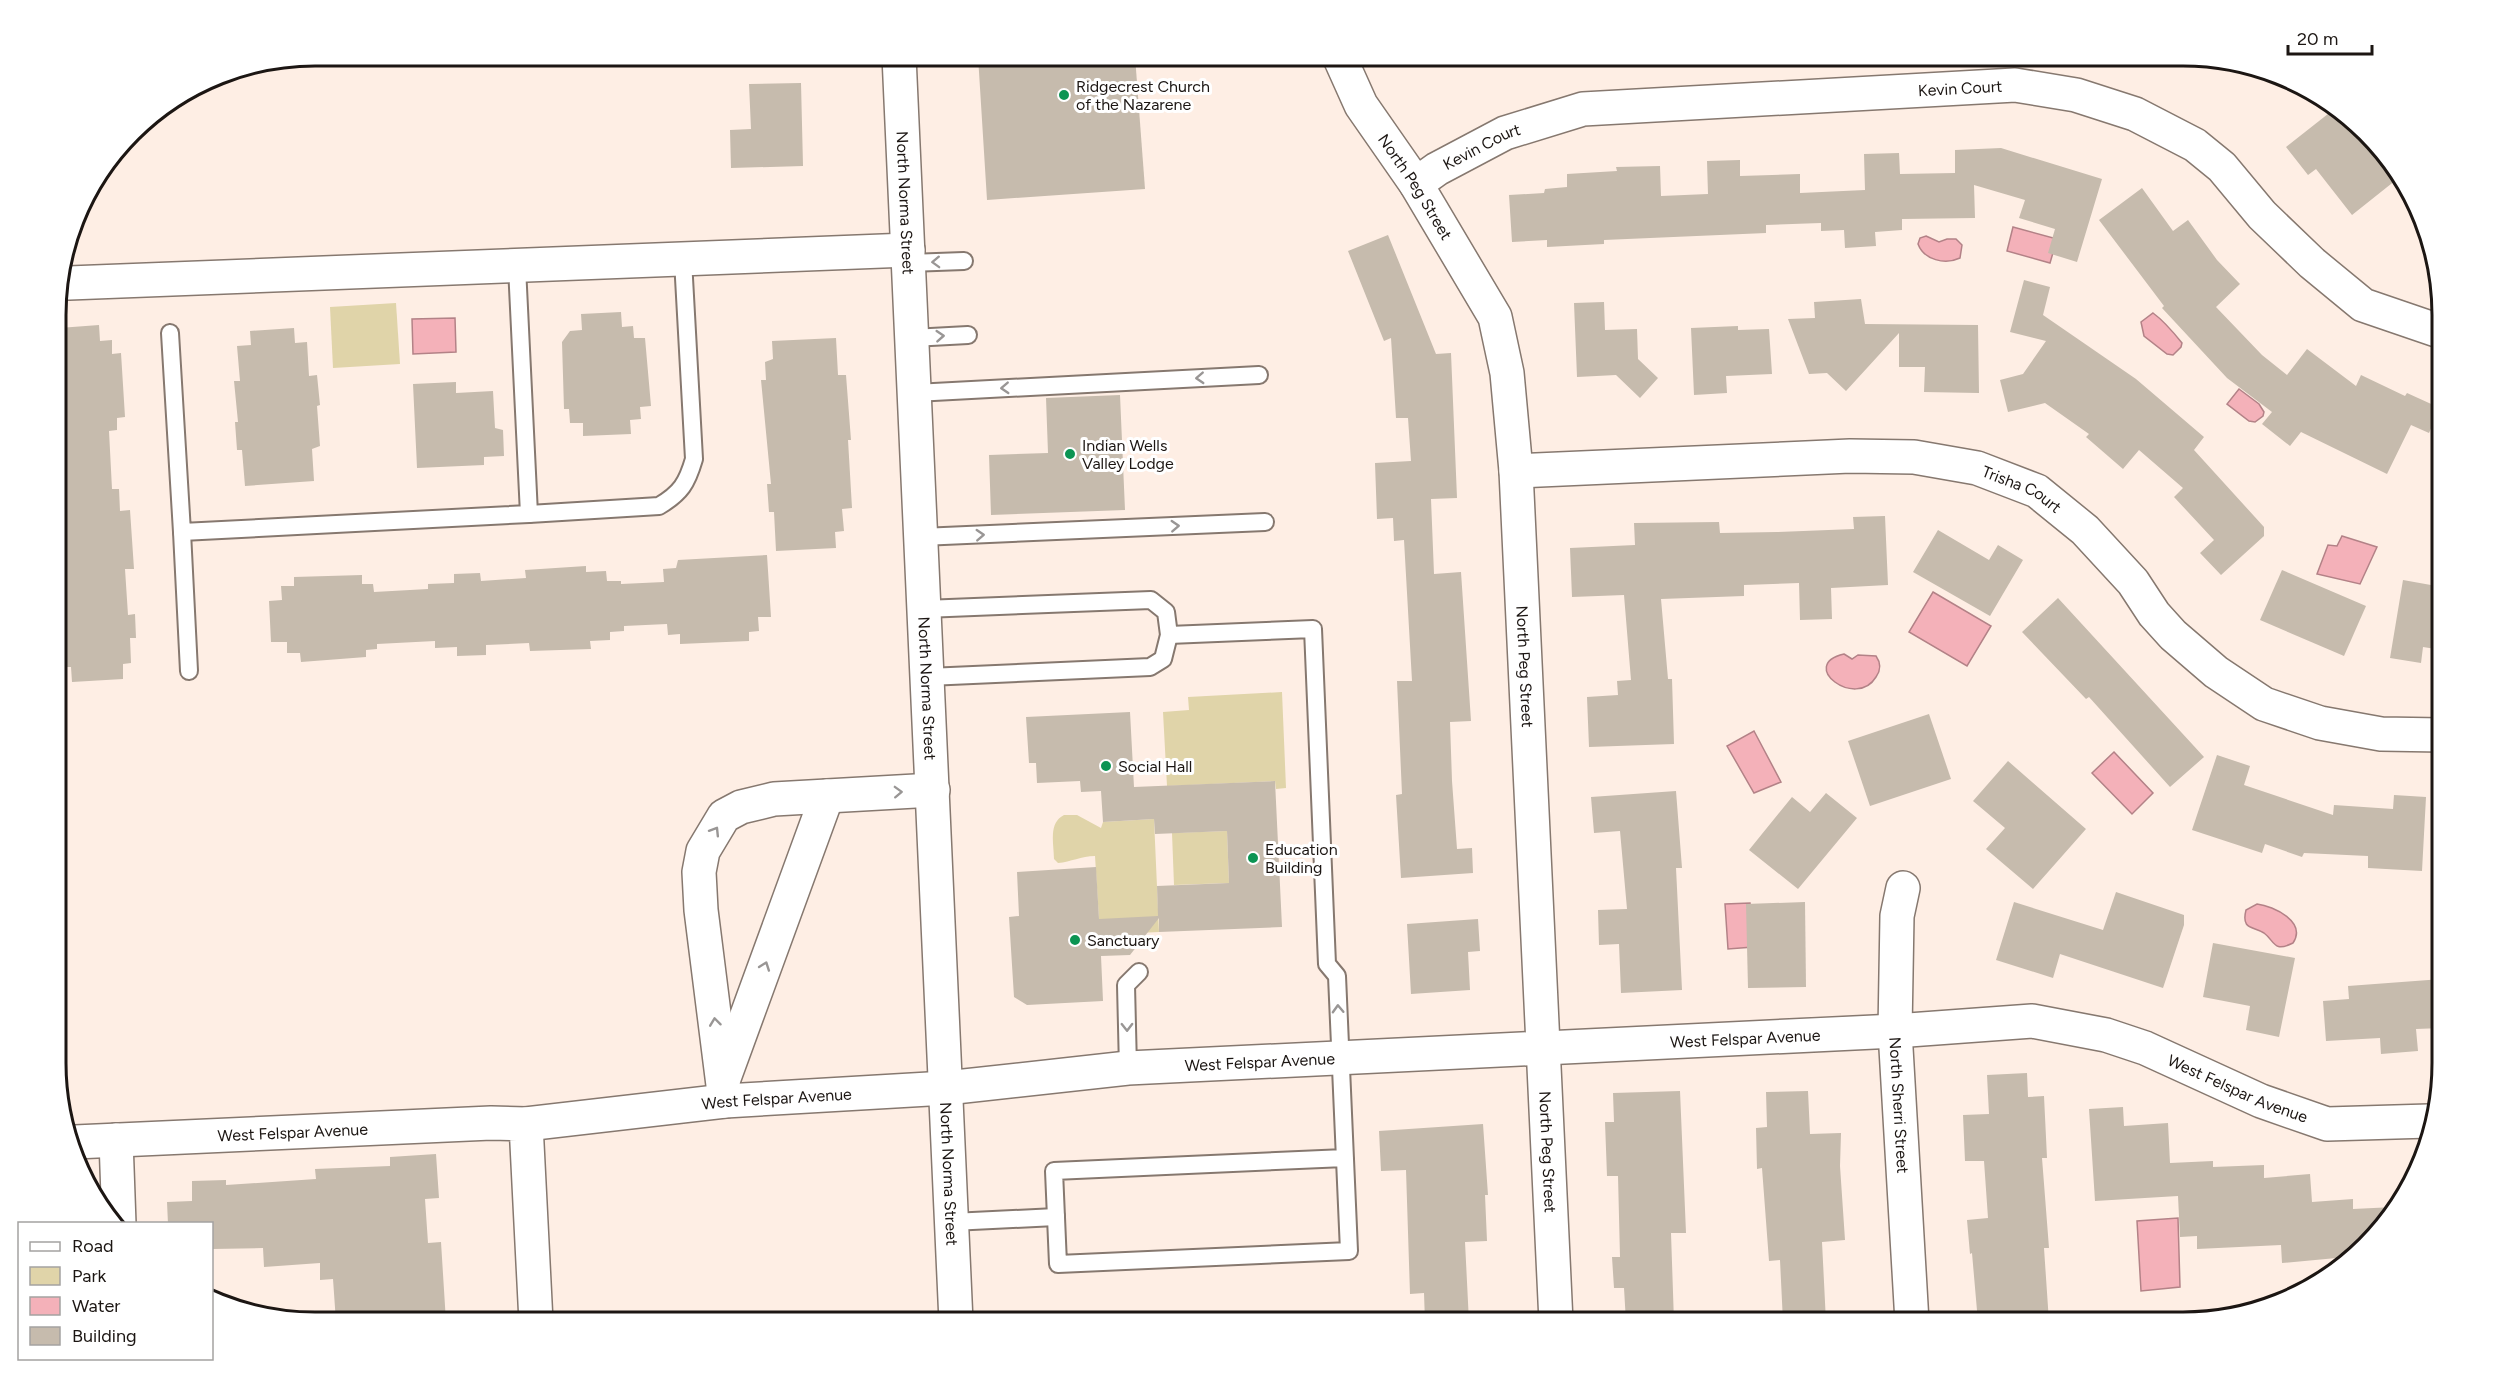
<svg xmlns="http://www.w3.org/2000/svg" width="2498" height="1378" font-family="Figtree,sans-serif">
<style>
.green{fill:#e0d4a9}
.water{fill:#f4b1b9;stroke:#b38287;stroke-width:1.5}
.building{fill:#c6bbad}
.lines{fill:none;stroke-linecap:round;stroke-linejoin:round}
.service-casing{stroke:#86786f;stroke-width:20}
.minor-casing{stroke:#86786f;stroke-width:36}
.tertiary-casing{stroke:#86786f;stroke-width:36}
.secondary-casing{stroke:#86786f;stroke-width:36}
.service{stroke:#fff;stroke-width:16}
.minor{stroke:#fff;stroke-width:33}
.tertiary{stroke:#fff;stroke-width:33}
.secondary{stroke:#fff;stroke-width:33}
.oneway{stroke:#999695}
.poi-dot{fill:#0b9453;stroke:#fff;stroke-width:2}
.labels{text-anchor:middle;stroke-width:6;stroke-linejoin:round;paint-order:stroke}
.poi-label{font-size:16px;fill:#1c1613;stroke:#fff;text-anchor:start}
.street-label{font-size:16px;fill:#1c1613;stroke:#fff}
.rim{fill:none;stroke:#1c1613;stroke-width:3}
</style>
<rect width="100%" height="100%" fill="#feeee4"/>
<g class="green">
<polygon points="396,303 400,364 333,368 330,307"/>
<polygon points="1282,692 1286,788 1276,789 1275,781 1167,786 1163,712 1189,710 1188,697"/>
<path d="M 1064,815 L 1077,815 L 1101,828 L 1103,822 L 1154,819 L 1159,932 L 1138,933 L 1099,919 L 1095,856 C 1081,856 1071,862 1058,863 L 1054,859 C 1054,843 1048,823 1064,815 Z"/>
<polygon points="1227,831 1229,883 1174,885 1172,833"/>
</g>
<g class="water">
<polygon points="2013,227 2057,239 2050,263 2007,251"/>
<path d="M 1926,236 L 1939,242 L 1947,239 L 1956,239 L 1962,245 L 1960,258 C 1945,265 1924,260 1918,244 L 1920,238 Z"/>
<path d="M 2153,313 C 2164,321 2174,333 2182,343 L 2181,347 L 2173,355 L 2167,354 L 2144,336 L 2141,322 Z"/>
<polygon points="455,318 456,352 413,354 412,319"/>
<polygon points="2239,389 2259,404 2264,412 2263,416 2255,422 2249,421 2227,404"/>
<polygon points="2342,536 2377,547 2360,584 2317,574 2328,545 2337,546"/>
<polygon points="1933,592 1991,626 1967,666 1909,632"/>
<path d="M 1844,654 L 1852,659 L 1858,655 L 1876,656 C 1881,663 1881,670 1876,677 C 1856,710 1797,665 1844,654 Z"/>
<polygon points="1754,731 1781,782 1754,793 1727,746"/>
<polygon points="2114,752 2153,793 2132,814 2092,773"/>
<polygon points="1750,903 1753,947 1728,949 1725,904"/>
<path d="M 2257,904 C 2274,906 2307,922 2293,943 C 2273,953 2275,941 2264,933 C 2253,926 2241,930 2246,910 Z"/>
<polygon points="2178,1218 2180,1287 2141,1291 2137,1221"/>
</g>
<g class="building">
<polygon points="978,56 1135,56 1145,189 987,200"/>
<polygon points="801,83 803,166 731,168 730,130 751,129 749,84"/>
<polygon points="2333,110 2399,171 2401,176 2352,215 2316,169 2308,175 2286,147"/>
<polygon points="2001,148 2102,179 2077,262 2048,253 2055,229 2019,218 2025,200 1974,185 1975,218 1902,219 1902,230 1875,232 1876,246 1845,248 1844,230 1821,231 1821,223 1766,225 1766,233 1604,240 1604,244 1547,247 1547,240 1512,242 1509,195 1544,193 1545,189 1567,187 1567,174 1617,171 1616,167 1660,166 1661,196 1708,194 1707,161 1740,160 1740,176 1800,174 1800,193 1865,190 1864,154 1899,153 1900,174 1955,173 1955,150"/>
<polygon points="2142,188 2173,231 2188,220 2217,260 2240,284 2216,307 2262,355 2287,375 2307,349 2356,386 2361,375 2405,396 2407,393 2440,408 2429,433 2411,425 2387,474 2301,432 2290,446 2262,424 2272,412 2227,378 2162,308 2164,306 2099,220"/>
<polygon points="1388,235 1436,354 1451,353 1457,498 1431,499 1434,574 1461,572 1471,721 1450,722 1452,781 1457,849 1472,848 1473,873 1401,878 1396,795 1402,794 1397,681 1412,681 1404,540 1394,541 1393,518 1377,519 1375,463 1411,461 1408,418 1396,418 1391,338 1384,341 1348,251"/>
<polygon points="2024,280 2050,287 2043,315 2136,379 2204,437 2194,450 2264,527 2264,536 2221,575 2200,553 2214,540 2174,497 2183,488 2139,450 2123,469 2086,437 2089,434 2045,403 2008,412 2000,380 2023,374 2046,341 2010,332"/>
<polygon points="1861,299 1865,324 1978,325 1979,393 1924,392 1925,367 1899,367 1899,333 1846,391 1827,373 1809,374 1788,319 1815,318 1814,302"/>
<polygon points="1604,302 1605,330 1637,329 1638,359 1658,378 1640,398 1616,375 1577,377 1574,303"/>
<polygon points="621,312 622,327 633,326 634,338 645,338 651,406 640,407 641,419 630,420 631,434 583,436 583,423 570,423 569,409 564,409 562,342 570,331 582,330 581,314"/>
<polygon points="99,325 100,341 112,340 112,354 121,353 125,417 117,418 117,430 109,431 112,489 119,489 120,511 130,510 134,569 125,569 128,615 135,614 136,638 130,638 131,663 123,664 123,679 72,682 71,667 63,667 62,646 58,646 58,616 61,616 58,574 58,491 62,490 58,435 58,343 60,342 59,328"/>
<polygon points="1738,326 1738,330 1769,329 1772,374 1726,376 1727,393 1694,395 1691,328"/>
<polygon points="294,328 295,343 307,342 309,376 317,375 320,405 317,406 320,446 312,449 314,481 245,486 242,450 237,450 235,422 238,422 234,381 240,381 237,346 251,345 250,331"/>
<polygon points="836,338 838,375 846,375 851,440 848,440 852,508 842,509 844,531 835,532 836,548 776,551 774,512 769,512 767,484 771,484 761,380 766,380 765,362 773,359 772,341"/>
<polygon points="456,382 456,393 493,391 495,428 503,430 504,456 484,457 484,465 417,468 413,384"/>
<polygon points="1120,395 1125,510 991,515 989,455 1048,453 1046,398"/>
<polygon points="1885,516 1888,585 1831,588 1832,619 1800,620 1799,583 1744,585 1744,596 1661,599 1668,679 1672,679 1674,744 1589,747 1587,697 1618,695 1617,681 1631,680 1624,595 1572,597 1570,548 1635,545 1634,523 1719,522 1720,533 1777,532 1854,529 1853,517"/>
<polygon points="1938,530 1989,560 1998,545 2023,560 1990,616 1913,572"/>
<polygon points="767,555 771,617 758,617 759,631 749,632 749,641 680,644 680,634 668,635 667,624 624,626 624,631 610,632 610,640 590,641 591,649 530,651 529,643 486,645 486,655 457,656 457,647 435,648 435,641 377,644 377,649 366,650 366,657 301,662 300,653 287,653 287,642 271,642 269,601 282,600 281,586 294,586 294,577 362,575 362,584 373,584 374,592 428,589 428,584 454,583 454,574 480,573 481,581 526,578 525,570 586,566 586,572 606,571 607,581 621,581 621,584 664,582 663,569 676,568 678,560"/>
<polygon points="2282,570 2366,606 2344,656 2260,620"/>
<polygon points="2403,580 2442,587 2442,650 2423,647 2421,663 2390,658"/>
<polygon points="2058,598 2204,757 2170,787 2089,697 2086,699 2022,632"/>
<polygon points="1130,712 1134,787 1275,781 1282,927 1159,932 1159,918 1130,955 1101,956 1103,1001 1027,1005 1014,997 1009,917 1019,916 1017,872 1096,867 1099,919 1158,916 1157,886 1229,883 1227,831 1155,834 1154,819 1103,822 1101,791 1081,792 1080,781 1037,783 1036,763 1029,763 1026,717"/>
<polygon points="1929,714 1951,779 1870,806 1848,741"/>
<polygon points="2217,755 2250,766 2244,785 2333,815 2334,805 2393,809 2394,795 2426,797 2422,871 2368,868 2368,856 2304,853 2302,857 2265,844 2262,853 2192,830"/>
<polygon points="2008,761 2086,829 2033,889 1986,849 2005,828 1973,801"/>
<polygon points="1676,791 1682,868 1676,868 1682,990 1621,993 1619,944 1599,945 1598,910 1627,909 1620,831 1594,833 1591,797"/>
<polygon points="1826,793 1857,818 1798,889 1749,850 1792,797 1810,812"/>
<polygon points="2116,892 2184,915 2184,925 2163,988 2060,954 2053,978 1996,960 2014,902 2103,930"/>
<polygon points="1805,902 1806,987 1748,988 1746,904"/>
<polygon points="1478,919 1480,951 1468,952 1470,990 1411,994 1407,924"/>
<polygon points="2213,943 2295,958 2279,1037 2246,1030 2250,1006 2203,997"/>
<polygon points="2442,979 2442,1028 2416,1029 2418,1051 2381,1054 2380,1038 2326,1041 2323,1001 2349,999 2348,986"/>
<polygon points="2027,1073 2028,1097 2044,1096 2047,1158 2042,1158 2049,1248 2044,1248 2049,1322 1978,1322 1972,1253 1970,1254 1967,1220 1988,1218 1984,1161 1965,1161 1963,1115 1989,1114 1987,1075"/>
<polygon points="1680,1091 1686,1233 1671,1233 1674,1322 1626,1322 1624,1288 1614,1288 1612,1257 1620,1257 1618,1176 1607,1176 1605,1122 1614,1122 1613,1093"/>
<polygon points="1808,1091 1810,1134 1841,1133 1840,1166 1845,1240 1822,1242 1826,1322 1783,1322 1780,1260 1769,1261 1762,1168 1757,1169 1756,1128 1767,1127 1766,1092"/>
<polygon points="2123,1107 2124,1126 2168,1123 2170,1163 2213,1161 2213,1167 2264,1165 2264,1178 2310,1174 2312,1202 2353,1199 2353,1209 2394,1207 2347,1257 2282,1263 2281,1245 2197,1249 2197,1236 2180,1237 2178,1196 2095,1201 2089,1109"/>
<polygon points="1483,1124 1488,1195 1485,1195 1487,1241 1465,1242 1469,1322 1425,1322 1424,1293 1410,1294 1406,1170 1381,1171 1379,1131"/>
<polygon points="436,1154 439,1198 425,1199 428,1243 441,1242 446,1322 336,1322 333,1279 320,1280 320,1263 264,1267 263,1248 212,1249 212,1224 168,1224 167,1202 192,1201 192,1181 226,1180 226,1185 316,1179 315,1169 390,1166 390,1157"/>
</g>
<g class="lines">
<g class="service-casing">
<g id="service">
<polyline points="909,263 964,261"/>
<polyline points="170,333 182,532 529,514 517,267"/>
<polyline points="912,338 968,335"/>
<polyline points="915,393 1259,375"/>
<path d="M 529,514 L 659,506 C 681,493 687,483 694,459 L 683,260"/>
<polyline points="182,532 189,671"/>
<polyline points="921,537 1265,522"/>
<polyline points="924,609 1151,600 1166,612 1169,635 1163,659 1150,667 928,677"/>
<polyline points="1169,635 1313,629 1327,964 1337,976 1349,1251 1058,1264 1054,1171 1345,1158"/>
<polyline points="1128,1068 1126,985 1139,972"/>
<polyline points="952,1222 1056,1217"/>
</g>
</g>
<g class="minor-casing">
<g id="minor">
<path id="s1" d="M 1339,56 L 1361,105 L 1416,184 L 1495,317 L 1507,373 L 1516,471 L 1556,1322"/>
<path id="s2" d="M 1416,184 L 1437,169 L 1505,133 L 1583,109 L 2015,85 L 2076,95 L 2135,114 L 2195,145 L 2222,167 L 2262,215 L 2312,263 L 2363,305 L 2442,332"/>
<polyline points="59,279 69,283 908,250"/>
<path id="s3" d="M 1516,471 L 1850,456 L 1914,457 L 1977,468 L 2037,491 L 2085,530 L 2133,582 L 2154,614 L 2173,635 L 2216,672 L 2264,704 L 2320,723 L 2381,734 L 2442,735"/>
<path id="s4" d="M 1903,888 L 1897,916 L 1895,1031 L 1912,1322"/>
<path id="s5" d="M 946,1088 L 1128,1068 L 1895,1031 L 2032,1021 L 2106,1035 L 2145,1048 L 2261,1101 L 2327,1124 L 2429,1121"/>
<polyline points="116,1140 119,1224"/>
<path id="s6" d="M 75,1142 L 491,1123 L 526,1124 L 536,1322"/>
</g>
</g>
<g class="tertiary-casing">
<g id="tertiary">
<polyline points="724,1078 827,796"/>
<polyline points="725,1101 701,910 699,872 703,851 724,816 741,807 774,799 933,790"/>
<path id="s7" d="M 526,1124 L 725,1101 L 946,1088"/>
</g>
</g>
<g class="secondary-casing">
<g id="secondary">
<path id="s8" d="M 899,56 L 956,1322"/>
</g>
</g>
<use href="#service" class="service"/>
<use href="#minor" class="minor"/>
<use href="#tertiary" class="tertiary"/>
<use href="#secondary" class="secondary"/>
</g>
<defs><path id="oneway-chevron" d="M-2-3.5L2.5 0L-2 3.5" fill="none" stroke-width="1.6" stroke-linecap="round" stroke-linejoin="round" transform="scale(1.5)"/></defs>
<g class="oneway">
<use href="#oneway-chevron" transform="translate(936 262) rotate(178)"/>
<use href="#oneway-chevron" transform="translate(940 336) rotate(-4)"/>
<use href="#oneway-chevron" transform="translate(1200 378) rotate(177)"/>
<use href="#oneway-chevron" transform="translate(1005 388) rotate(177)"/>
<use href="#oneway-chevron" transform="translate(1175 526) rotate(-3)"/>
<use href="#oneway-chevron" transform="translate(980 535) rotate(-3)"/>
<use href="#oneway-chevron" transform="translate(898 792) rotate(-2)"/>
<use href="#oneway-chevron" transform="translate(715 831) rotate(-58)"/>
<use href="#oneway-chevron" transform="translate(765 966) rotate(-70)"/>
<use href="#oneway-chevron" transform="translate(1338 1009) rotate(-92)"/>
<use href="#oneway-chevron" transform="translate(715 1022) rotate(-97)"/>
<use href="#oneway-chevron" transform="translate(1127 1027) rotate(89)"/>
</g>
<g class="poi-dot">
<circle cx="1064" cy="95" r="6"/>
<circle cx="1070" cy="454" r="6"/>
<circle cx="1106" cy="766" r="6"/>
<circle cx="1253" cy="858" r="6"/>
<circle cx="1075" cy="940" r="6"/>
</g>
<g class="labels">
<g class="poi-label">
<text x="1076" y="92">Ridgecrest Church<tspan x="1076" dy="18">of the Nazarene</tspan></text>
<text x="1082" y="451">Indian Wells<tspan x="1082" dy="18">Valley Lodge</tspan></text>
<text x="1118" y="772">Social Hall</text>
<text x="1265" y="855">Education<tspan x="1265" dy="18">Building</tspan></text>
<text x="1087" y="946">Sanctuary</text>
</g>
<g class="street-label">
<text dy="6" stroke="none"><textPath href="#s2" startOffset="562">Kevin Court</textPath></text>
<text dy="6" stroke="none"><textPath href="#s2" startOffset="76">Kevin Court</textPath></text>
<text dy="6" stroke="none"><textPath href="#s1" startOffset="152">North Peg Street</textPath></text>
<text dy="6" stroke="none"><textPath href="#s8" startOffset="147">North Norma Street</textPath></text>
<text dy="6" stroke="none"><textPath href="#s3" startOffset="512">Trisha Court</textPath></text>
<text dy="6" stroke="none"><textPath href="#s1" startOffset="656">North Peg Street</textPath></text>
<text dy="6" stroke="none"><textPath href="#s8" startOffset="633">North Norma Street</textPath></text>
<text dy="6" stroke="none"><textPath href="#s5" startOffset="801">West Felspar Avenue</textPath></text>
<text dy="6" stroke="none"><textPath href="#s5" startOffset="315">West Felspar Avenue</textPath></text>
<text dy="6" stroke="none"><textPath href="#s5" startOffset="1306">West Felspar Avenue</textPath></text>
<text dy="6" stroke="none"><textPath href="#s7" startOffset="252">West Felspar Avenue</textPath></text>
<text dy="6" stroke="none"><textPath href="#s4" startOffset="218">North Sherri Street</textPath></text>
<text dy="6" stroke="none"><textPath href="#s6" startOffset="218">West Felspar Avenue</textPath></text>
<text dy="6" stroke="none"><textPath href="#s1" startOffset="1142">North Peg Street</textPath></text>
<text dy="6" stroke="none"><textPath href="#s8" startOffset="1119">North Norma Street</textPath></text>
</g>
</g>
<path d="M0 0H2498V1378H0ZM315 66H2183A249 249 0 0 1 2432 315V1063A249 249 0 0 1 2183 1312H315A249 249 0 0 1 66 1063V315A249 249 0 0 1 315 66Z" fill="#fff" fill-rule="evenodd"/>
<path class="rim" d="M315 66H2183A249 249 0 0 1 2432 315V1063A249 249 0 0 1 2183 1312H315A249 249 0 0 1 66 1063V315A249 249 0 0 1 315 66Z"/>
<rect x="18" y="1222" width="195" height="138" fill="#ffffff" stroke="#a4a2a1" stroke-width="1.5"/>
<rect x="30" y="1242" width="30" height="9" fill="#ffffff" stroke="#a4a2a1" stroke-width="1.5"/>
<text x="72" y="1252" font-size="18" fill="#1c1613">Road</text>
<rect x="30" y="1267" width="30" height="18" fill="#e0d4a9" stroke="#a4a2a1" stroke-width="1.5"/>
<text x="72" y="1282" font-size="18" fill="#1c1613">Park</text>
<rect x="30" y="1297" width="30" height="18" fill="#f4b1b9" stroke="#a4a2a1" stroke-width="1.5"/>
<text x="72" y="1312" font-size="18" fill="#1c1613">Water</text>
<rect x="30" y="1327" width="30" height="18" fill="#c6bbad" stroke="#a4a2a1" stroke-width="1.5"/>
<text x="72" y="1342" font-size="18" fill="#1c1613">Building</text>
<path d="M2288 45v9h84v-9" fill="none" stroke="#1c1613" stroke-width="3"/>
<text x="2297" y="45" font-size="18" fill="#1c1613" stroke="#ffffff" stroke-width="4.5" paint-order="stroke">20 m</text>
</svg>
